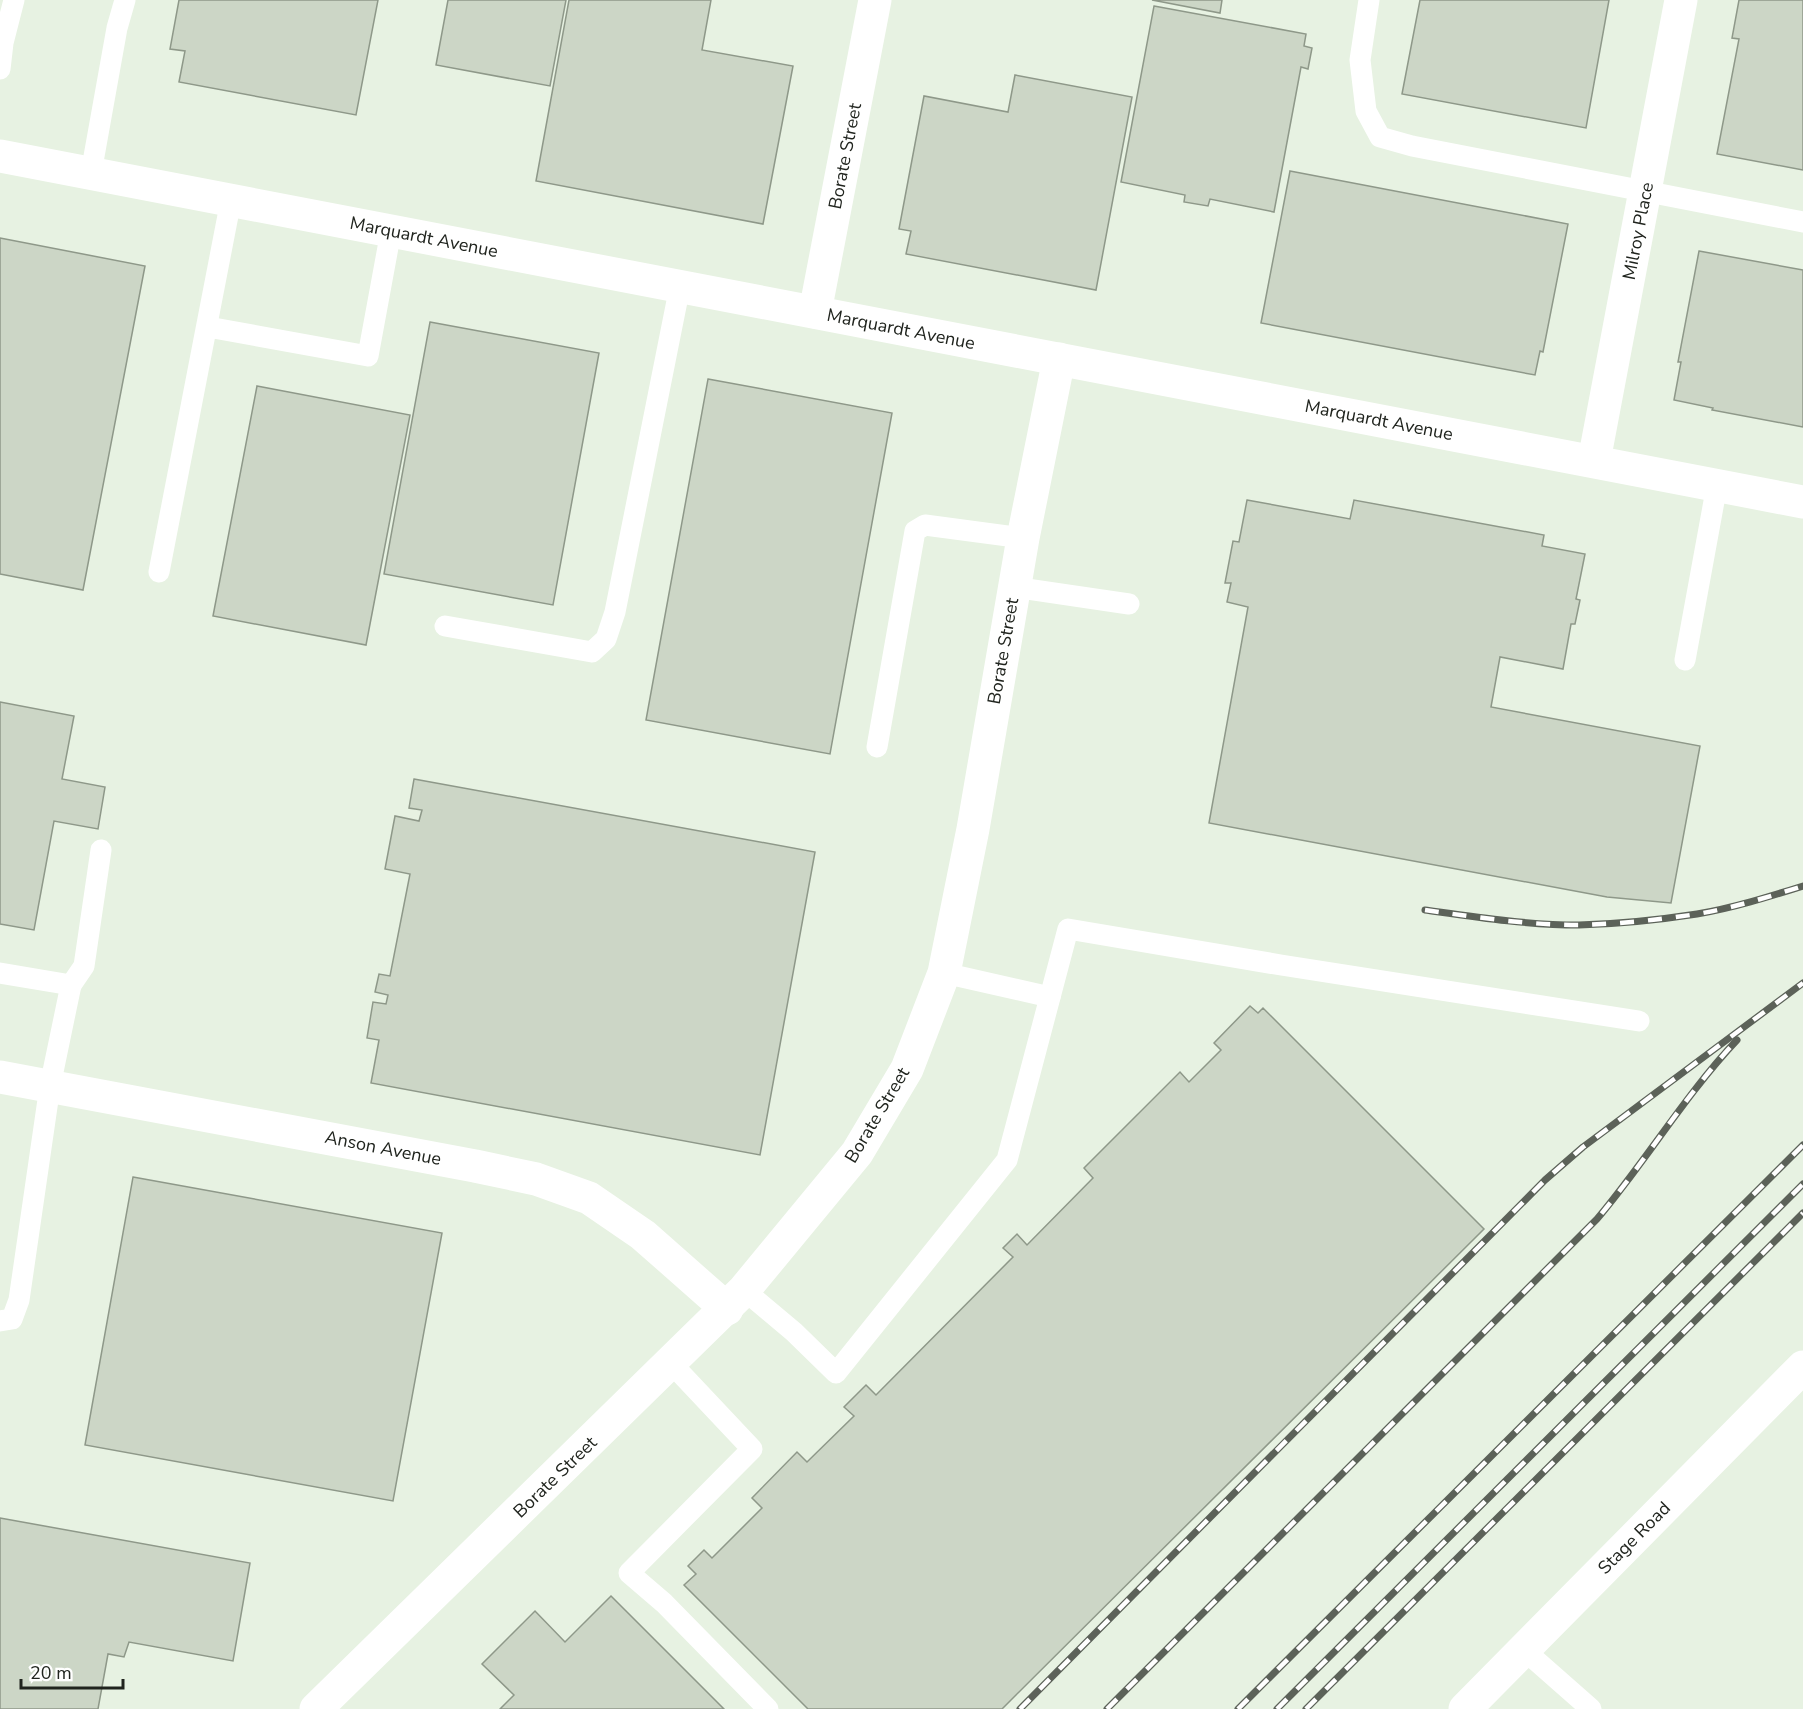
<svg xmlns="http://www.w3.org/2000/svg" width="1803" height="1709" font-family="'Nunito Sans',sans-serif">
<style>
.building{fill:#ccd6c6;stroke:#8e9889;stroke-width:1.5}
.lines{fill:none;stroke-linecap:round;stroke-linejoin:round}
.lane{stroke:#fff;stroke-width:21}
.street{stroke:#fff;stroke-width:33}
.secondary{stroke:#fff;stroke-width:33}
.rail-casing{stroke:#5c6259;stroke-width:7}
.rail{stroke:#fff;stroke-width:4.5;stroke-dasharray:14;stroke-linecap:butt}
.labels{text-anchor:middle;stroke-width:4.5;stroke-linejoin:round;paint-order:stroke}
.street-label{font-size:18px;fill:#20241e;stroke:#fff}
</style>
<rect width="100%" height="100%" fill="#e7f2e2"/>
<g class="building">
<polygon points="179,0 378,0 356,115 179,82 185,51 170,49"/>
<polygon points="448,0 566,0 550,86 436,65"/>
<polygon points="569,0 711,0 702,50 793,66 763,224 536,181"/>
<polygon points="1152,0 1222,0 1220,13"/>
<polygon points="1420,0 1609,0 1586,128 1402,94"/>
<polygon points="1739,0 1803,0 1803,170 1717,154 1739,39 1732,38"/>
<polygon points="1154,6 1306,34 1304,46 1312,48 1308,69 1301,67 1274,212 1210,199 1208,206 1184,202 1185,195 1121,182"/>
<polygon points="1015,75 1132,97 1096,290 906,254 911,231 899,229 924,96 1008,112"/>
<polygon points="1290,171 1568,224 1543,352 1540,351 1535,375 1261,323"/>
<polygon points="0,238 145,266 83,590 0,574"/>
<polygon points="1699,251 1803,270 1803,427 1712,410 1713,408 1674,400 1681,362 1678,362"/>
<polygon points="430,322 599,353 553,605 384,574"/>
<polygon points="708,379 892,413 830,754 646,720"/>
<polygon points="257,386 410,415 366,645 213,616"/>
<polygon points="1247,500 1350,519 1354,500 1544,535 1542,546 1585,554 1576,599 1580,600 1575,624 1571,624 1563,669 1500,657 1491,707 1700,746 1671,903 1607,897 1209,823 1248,607 1227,602 1231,583 1225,583 1233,541 1239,542"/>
<polygon points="0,702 74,716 62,779 105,787 98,829 54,821 34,930 0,924"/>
<polygon points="414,779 815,852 760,1155 371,1083 379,1040 367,1038 373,1002 386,1004 388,995 375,992 379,974 390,976 410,874 385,869 395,816 419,821 422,810 409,808"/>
<polygon points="1250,1006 1258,1013 1263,1008 1484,1229 1002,1709 808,1709 684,1585 696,1574 688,1566 704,1550 712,1558 762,1508 752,1498 797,1452 807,1462 854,1416 844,1407 866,1385 876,1395 1013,1257 1003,1248 1017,1234 1027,1245 1093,1178 1084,1168 1180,1072 1189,1082 1221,1050 1214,1043"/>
<polygon points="133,1177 442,1233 393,1501 85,1445"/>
<polygon points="0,1518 250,1563 233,1661 129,1642 124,1657 108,1654 98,1709 0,1709"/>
<polygon points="611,1596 724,1709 500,1709 514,1695 482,1664 535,1611 565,1642"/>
</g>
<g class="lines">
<g class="lane">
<polyline points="1369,0 1360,60 1366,111 1380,137 1412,146 1803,222"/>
<polyline points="0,69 3,43 14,0"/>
<polyline points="91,173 117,28 125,0"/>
<polyline points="208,327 368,356 391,231"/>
<polyline points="159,572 231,200"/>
<polyline points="1014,587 1129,604"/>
<polyline points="445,626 592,652 606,639 615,612 680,286"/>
<polyline points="1685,660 1717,485"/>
<polyline points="877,747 915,531 925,525 1023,538"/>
<polyline points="0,973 71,985 84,966 101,850"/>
<polyline points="944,973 1050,997"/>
<polyline points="744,1290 794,1332 836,1373 1007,1160 1068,929 1281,965 1639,1021"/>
<polyline points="0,1321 12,1319 19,1300 50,1086 71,985"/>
<polyline points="671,1363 752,1449 629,1573 664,1603 768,1709"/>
<polyline points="1524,1650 1591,1709"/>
</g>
<g class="street">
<polyline points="0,156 1803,502"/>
<polyline points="815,312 875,0"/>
<polyline points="1594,461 1681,0"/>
<polyline points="0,1077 475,1166 536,1179 589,1198 643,1235 727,1309"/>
<polyline points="316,1709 744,1290 857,1153 907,1069 944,973 973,829 1023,538 1059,359"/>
</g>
<polyline class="secondary" points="1465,1709 1803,1367"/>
<g class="rail-casing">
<g id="rail">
<path d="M 1425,910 C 1475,917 1527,925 1579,925 C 1618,924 1658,920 1697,914 C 1733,908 1768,897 1803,886"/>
<polyline points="1020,1709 1545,1180 1583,1147 1803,983"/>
<path d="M 1107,1709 L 1597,1219 C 1646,1161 1685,1095 1737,1040"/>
<polyline points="1238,1709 1803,1145"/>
<polyline points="1277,1709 1803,1184"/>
<polyline points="1306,1709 1803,1213"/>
</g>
</g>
<use href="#rail" class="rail"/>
</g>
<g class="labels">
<g class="street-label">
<text transform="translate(845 156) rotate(-79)" y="6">Borate Street</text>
<text transform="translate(1638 231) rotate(-79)" y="6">Milroy Place</text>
<text transform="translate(424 237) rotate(11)" y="6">Marquardt Avenue</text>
<text transform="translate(901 329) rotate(11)" y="6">Marquardt Avenue</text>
<text transform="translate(1379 420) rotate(11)" y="6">Marquardt Avenue</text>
<text transform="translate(1003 651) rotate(-80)" y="6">Borate Street</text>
<text transform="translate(877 1115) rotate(-59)" y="6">Borate Street</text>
<text transform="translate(383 1148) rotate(11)" y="6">Anson Avenue</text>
<text transform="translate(555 1477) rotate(-44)" y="6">Borate Street</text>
<text transform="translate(1634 1538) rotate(-45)" y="6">Stage Road</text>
</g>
</g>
<path d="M21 1679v9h102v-9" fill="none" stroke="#20241e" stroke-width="3"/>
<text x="30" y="1679" font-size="18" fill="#20241e" stroke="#ffffff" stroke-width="4.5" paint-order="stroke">20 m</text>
</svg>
